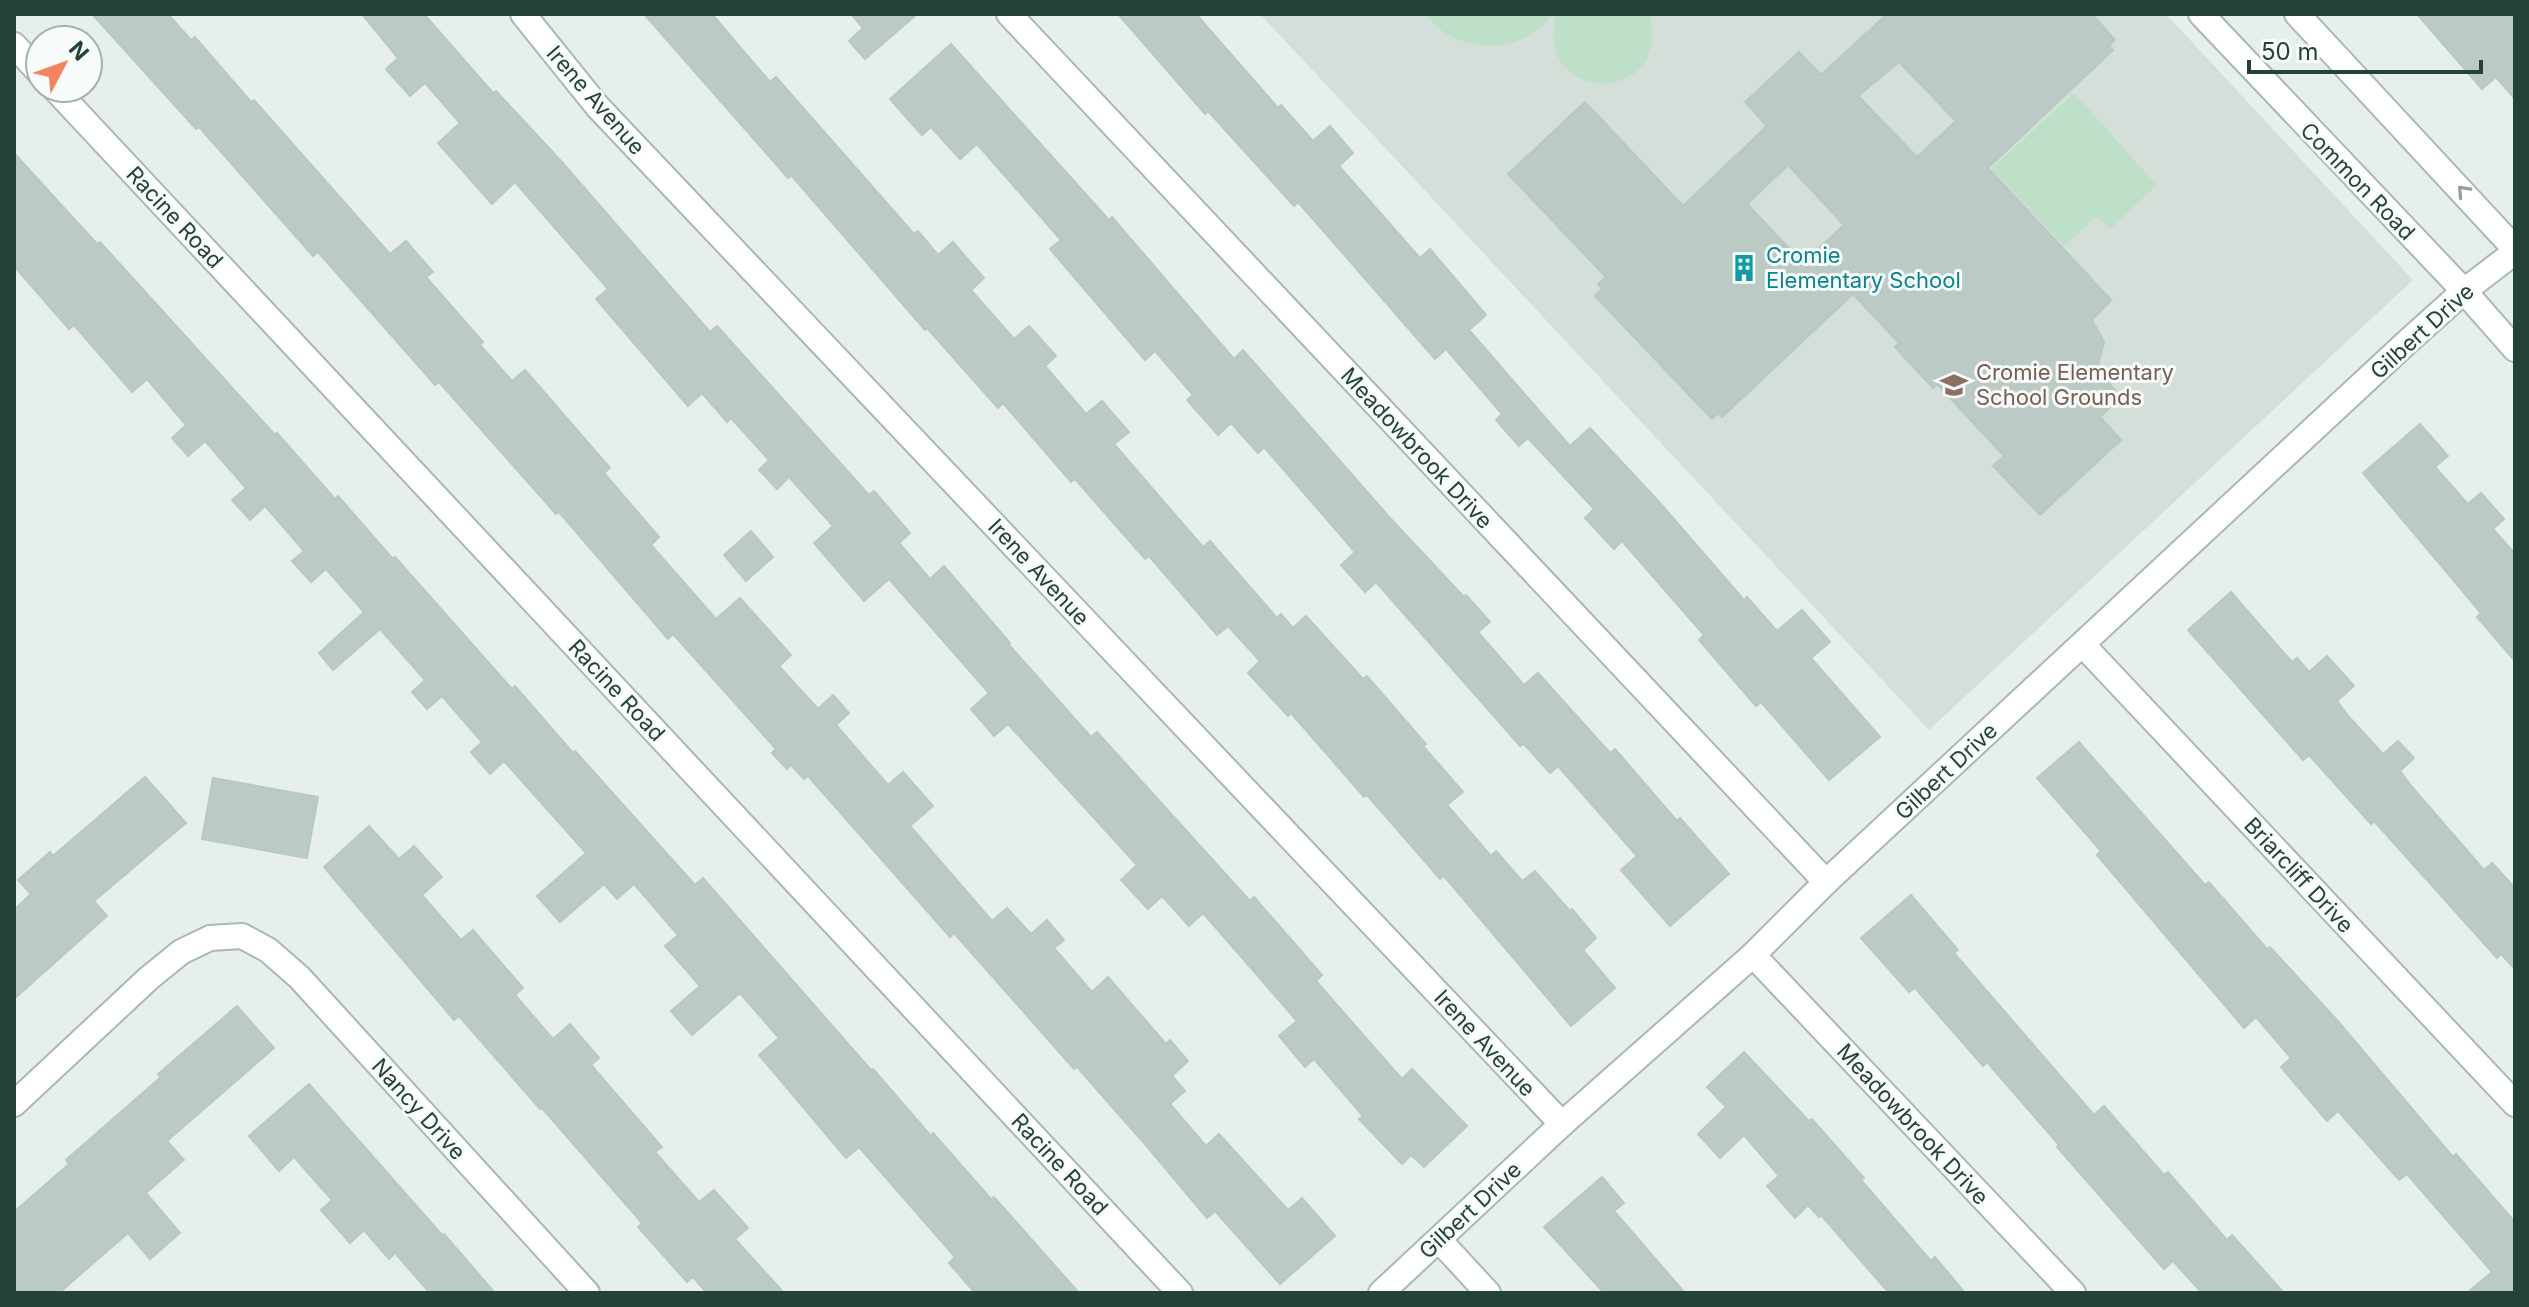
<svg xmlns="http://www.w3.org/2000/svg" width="2529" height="1307" font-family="Inter,sans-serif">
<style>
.built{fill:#d4dfda}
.green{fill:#bfe0c8}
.building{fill:#bbcac4;stroke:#b8c9c2;stroke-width:2;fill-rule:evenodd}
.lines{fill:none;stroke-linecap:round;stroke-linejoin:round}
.minor-casing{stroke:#a8b8b2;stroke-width:28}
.tertiary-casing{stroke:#a8b8b2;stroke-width:28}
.minor{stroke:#fff;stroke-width:24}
.tertiary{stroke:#fff;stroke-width:24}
.oneway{stroke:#92a09c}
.labels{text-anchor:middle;stroke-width:6;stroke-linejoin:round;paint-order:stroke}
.street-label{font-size:22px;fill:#24423a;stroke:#f7fbf9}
.culture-label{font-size:22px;fill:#0d838f;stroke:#f7fbf9;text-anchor:start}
.education-label{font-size:22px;fill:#785e54;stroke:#f7fbf9;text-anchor:start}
</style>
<rect width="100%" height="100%" fill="#e6efeb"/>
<polygon class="built" points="1260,14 2166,14 2413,280 1929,730"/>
<g class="green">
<path d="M 1425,14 L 1553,14 C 1543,25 1532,36 1517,41 C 1485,53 1445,42 1425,14 Z"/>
<path d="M 1556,14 L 1649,14 C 1676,103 1533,110 1556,14 Z"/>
<polygon points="2074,93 2157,185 2110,229 2097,216 2064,246 1991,169"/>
</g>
<g class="building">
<polygon points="92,14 168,14 191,40 195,37 251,102 254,100 390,254 406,241 433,272 426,277 483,342 480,345 512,381 525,370 610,468 604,473 659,537 651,545 716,619 740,598 791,655 779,666 818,709 833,695 849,713 836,725 888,785 903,772 933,806 910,826 992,921 1007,908 1031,934 1047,920 1064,940 1054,948 1092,992 1108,977 1166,1044 1170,1040 1188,1061 1172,1076 1185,1091 1170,1104 1206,1146 1219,1134 1288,1210 1302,1198 1335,1236 1280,1284 1215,1211 1207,1218 1144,1143 1077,1067 1074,1069 954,933 950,937 808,776 804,779 791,765 787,769 772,753 776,749 673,634 668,639 559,512 556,514 439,382 435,385 318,252 313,256 199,127 196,129"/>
<polygon points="362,14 424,14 493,93 496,91 561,161 710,332 717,326 869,495 874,491 910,533 899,543 930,579 944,566 1010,643 1009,645 1091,737 1097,732 1250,901 1254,897 1322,975 1316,981 1402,1079 1412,1069 1467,1126 1424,1167 1411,1155 1402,1164 1359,1119 1363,1116 1314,1059 1305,1067 1279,1036 1297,1021 1203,913 1189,926 1162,896 1148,909 1121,880 1137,865 1008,724 994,736 971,709 989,693 889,579 864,601 814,543 833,526 789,477 777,489 759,470 769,460 731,418 727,422 702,393 688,406 596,299 608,289 515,182 492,204 438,143 460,123 425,83 410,96 386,69 398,58"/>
<polygon points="644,14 712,14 770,82 776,77 914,234 918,231 938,255 953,242 984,278 971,290 1014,339 1029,326 1056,356 1045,366 1086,414 1102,401 1129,432 1114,444 1203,547 1210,541 1277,618 1281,614 1293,628 1306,616 1363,679 1367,676 1426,744 1423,746 1463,792 1447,805 1491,856 1496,851 1522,881 1535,871 1570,911 1572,909 1596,938 1583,950 1615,988 1571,1026 1444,876 1440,879 1367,795 1364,797 1291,713 1288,716 1248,673 1260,661 1228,626 1217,635 1149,556 1145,559 1075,479 1071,482 1003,403 998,408 927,328 925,330 791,175 788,178"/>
<polygon points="851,14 917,14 865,59 849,41 863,28"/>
<polygon points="1118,14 1196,14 1278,108 1281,105 1313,141 1330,126 1353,153 1339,166 1420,258 1430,249 1486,315 1469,330 1570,446 1590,428 1661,504 1744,600 1747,597 1777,631 1802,610 1830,642 1811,658 1880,737 1829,780 1761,702 1756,706 1699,640 1704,635 1622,541 1614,549 1585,518 1594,509 1528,438 1519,446 1496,420 1502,414 1446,349 1435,359 1298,202 1294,206 1208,111 1205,114"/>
<path d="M 1887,14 L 2092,14 L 2115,40 L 2109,46 L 2113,50 L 1988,168 L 2111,300 L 2092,320 L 2104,342 L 2097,370 L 2121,397 L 2100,417 L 2121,440 L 2040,515 L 1993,466 L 2004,456 L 1937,384 L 1933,388 L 1895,347 L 1899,343 L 1853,294 L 1722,417 L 1718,413 L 1712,419 L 1595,296 L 1602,289 L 1598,284 L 1606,277 L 1508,174 L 1585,102 L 1683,206 L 1767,126 L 1745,102 L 1799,52 L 1821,75 ZM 1899,62 L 1956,121 L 1917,157 L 1858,96 ZM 1788,165 L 1844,225 L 1803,263 L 1747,204 Z"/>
<polygon points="2417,14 2515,14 2515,99 2496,77 2482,89"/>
<polygon points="951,44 1109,220 1112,217 1234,359 1243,350 1391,519 1464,597 1466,595 1490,622 1478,632 1524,685 1538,673 1610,753 1615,749 1677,821 1680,818 1729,874 1670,926 1621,870 1637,856 1558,766 1550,773 1524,744 1520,746 1376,582 1365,592 1341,565 1355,552 1264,447 1258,453 1231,423 1218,435 1187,400 1193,395 1155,351 1145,360 1050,249 1061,240 977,144 960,159 931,127 922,135 890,99"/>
<polygon points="14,153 97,244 100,242 275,435 277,433 335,499 338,496 393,559 395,557 512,689 515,686 573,753 575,751 695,885 703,878 871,1070 873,1069 931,1136 933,1133 991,1199 994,1197 1079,1293 975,1293 949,1263 955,1257 859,1147 846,1158 759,1055 779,1038 740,993 692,1035 671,1011 700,986 665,946 678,935 634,884 617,899 604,884 560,922 537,896 586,853 504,761 490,774 471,752 482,742 442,696 427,709 412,692 425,680 380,629 333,670 319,653 364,612 326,569 311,582 292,561 304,551 265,506 250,520 232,500 246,488 205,441 188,456 172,438 186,425 147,379 132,392 74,325 69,329 14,266"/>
<polygon points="2420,424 2448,456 2435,467 2468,504 2481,493 2504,519 2493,529 2515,554 2515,661 2477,617 2481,613 2363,473"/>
<polygon points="751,531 773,557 746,581 724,555"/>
<polygon points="2231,592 2292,662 2297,658 2309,672 2327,656 2354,686 2337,701 2350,718 2383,754 2398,741 2414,758 2400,771 2412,787 2484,870 2492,863 2515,888 2515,969 2501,954 2497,958 2374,821 2371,824 2309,755 2303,760 2188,630"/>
<polygon points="2079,742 2205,885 2209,882 2267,949 2270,947 2336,1019 2453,1157 2456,1154 2515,1222 2515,1293 2467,1293 2492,1272 2407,1174 2399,1180 2338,1111 2327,1121 2281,1067 2291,1058 2256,1017 2244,1028 2097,855 2101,851 2037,778"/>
<polygon points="145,777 186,823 94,901 107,916 14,999 14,910 31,894 18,880 50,852 53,856"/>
<polygon points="213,778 318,797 307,858 202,839"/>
<polygon points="369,826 399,859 414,846 442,877 422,895 461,940 473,930 523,988 515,995 553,1039 570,1024 599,1058 591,1065 662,1147 655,1152 699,1202 714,1190 748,1228 735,1239 784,1293 707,1293 693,1277 687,1282 638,1227 642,1223 542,1108 540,1109 459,1016 454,1020 324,867"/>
<polygon points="1911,895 1958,950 1954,953 2094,1115 2104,1106 2164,1175 2168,1172 2227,1240 2232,1235 2284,1293 2202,1293 2173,1261 2164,1269 2057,1147 2059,1145 1987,1062 1983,1066 1915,988 1909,992 1861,938"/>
<polygon points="237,1006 274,1048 167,1141 184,1160 146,1193 180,1233 150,1259 128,1233 59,1293 14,1293 14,1212 69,1164 66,1160 161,1077 158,1074"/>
<polygon points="1744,1052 1809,1121 1812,1119 1864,1178 1861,1180 1931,1261 1935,1257 1965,1293 1889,1293 1821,1215 1819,1217 1808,1205 1795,1218 1767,1186 1779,1176 1744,1135 1720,1158 1698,1134 1726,1107 1707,1087"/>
<polygon points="309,1084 442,1235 444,1234 495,1293 430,1293 395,1253 389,1259 364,1230 350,1243 321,1210 332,1200 294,1157 279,1171 249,1136"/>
<polygon points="1602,1177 1624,1203 1614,1211 1685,1293 1604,1293 1544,1227"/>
</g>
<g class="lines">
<g class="minor-casing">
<g id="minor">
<polyline points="523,14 597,106 1562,1124"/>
<polyline points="1009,14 1826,882"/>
<polyline points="14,45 40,73"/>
<polyline points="54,88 1180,1293"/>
<polyline points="2083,645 2515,1104"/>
<polyline points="1753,955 2073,1293"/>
<polyline points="14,1104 149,978 181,952 210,938 242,936 268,950 299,977 587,1293"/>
<polyline points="1439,1240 1488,1293"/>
<polyline points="1381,1293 1562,1124 1753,955 1826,882 2405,344 2464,291 2515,252"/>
</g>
</g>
<g class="tertiary-casing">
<g id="tertiary">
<polyline points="2201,14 2464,291 2515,349"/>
<polyline points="2297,14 2515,249"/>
</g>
</g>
<use href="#minor" class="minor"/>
<use href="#tertiary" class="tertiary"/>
</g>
<defs><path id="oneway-chevron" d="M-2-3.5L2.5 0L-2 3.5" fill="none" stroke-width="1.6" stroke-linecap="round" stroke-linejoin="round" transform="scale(2)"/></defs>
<use class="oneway" href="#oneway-chevron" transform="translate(2463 191) rotate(-133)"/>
<defs>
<g id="building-bare" transform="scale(2.16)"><path d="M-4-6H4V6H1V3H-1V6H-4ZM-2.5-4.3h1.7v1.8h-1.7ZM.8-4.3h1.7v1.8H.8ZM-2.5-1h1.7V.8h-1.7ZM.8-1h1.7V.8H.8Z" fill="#0f9aa8" stroke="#f7fbf9" stroke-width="2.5" paint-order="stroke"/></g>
<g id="school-bare" transform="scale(2.16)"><path d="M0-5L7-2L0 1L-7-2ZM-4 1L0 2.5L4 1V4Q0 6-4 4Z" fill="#8d6e63" stroke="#f7fbf9" stroke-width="2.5" paint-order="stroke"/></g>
</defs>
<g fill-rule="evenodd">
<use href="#building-bare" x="1744" y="268"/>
<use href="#school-bare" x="1954" y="385"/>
</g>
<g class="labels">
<g class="street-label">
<text transform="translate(596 100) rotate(49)" y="8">Irene Avenue</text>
<text transform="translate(2358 181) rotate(46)" y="8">Common Road</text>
<text transform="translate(175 217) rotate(47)" y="8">Racine Road</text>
<text transform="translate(2422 331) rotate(-42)" y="8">Gilbert Drive</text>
<text transform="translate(1417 448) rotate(47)" y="8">Meadowbrook Drive</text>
<text transform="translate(1039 572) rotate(47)" y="8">Irene Avenue</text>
<text transform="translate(617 690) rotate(47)" y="8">Racine Road</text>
<text transform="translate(1946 771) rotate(-43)" y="8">Gilbert Drive</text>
<text transform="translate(2299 875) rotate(47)" y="8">Briarcliff Drive</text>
<text transform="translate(1485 1043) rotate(47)" y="8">Irene Avenue</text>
<text transform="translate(419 1109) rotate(48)" y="8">Nancy Drive</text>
<text transform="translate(1913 1124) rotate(47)" y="8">Meadowbrook Drive</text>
<text transform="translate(1060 1164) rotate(47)" y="8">Racine Road</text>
<text transform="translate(1470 1210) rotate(-43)" y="8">Gilbert Drive</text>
</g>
<g class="culture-label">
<text x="1766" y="263">Cromie<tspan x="1766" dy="25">Elementary School</tspan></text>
</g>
<g class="education-label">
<text x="1976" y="380">Cromie Elementary<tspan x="1976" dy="25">School Grounds</tspan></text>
</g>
</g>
<rect width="2529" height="1307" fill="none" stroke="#24423a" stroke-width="32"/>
<g transform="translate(64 64) rotate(49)"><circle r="38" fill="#f7fbf9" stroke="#a3b1ad" stroke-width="2"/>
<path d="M0-6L14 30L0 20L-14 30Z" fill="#f4845f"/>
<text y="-12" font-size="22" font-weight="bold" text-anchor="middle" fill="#24423a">N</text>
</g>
<path d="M2249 60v12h232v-12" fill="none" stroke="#24423a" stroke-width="4"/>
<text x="2261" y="60" font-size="24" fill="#24423a" stroke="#f7fbf9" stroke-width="6" paint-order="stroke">50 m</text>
</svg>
